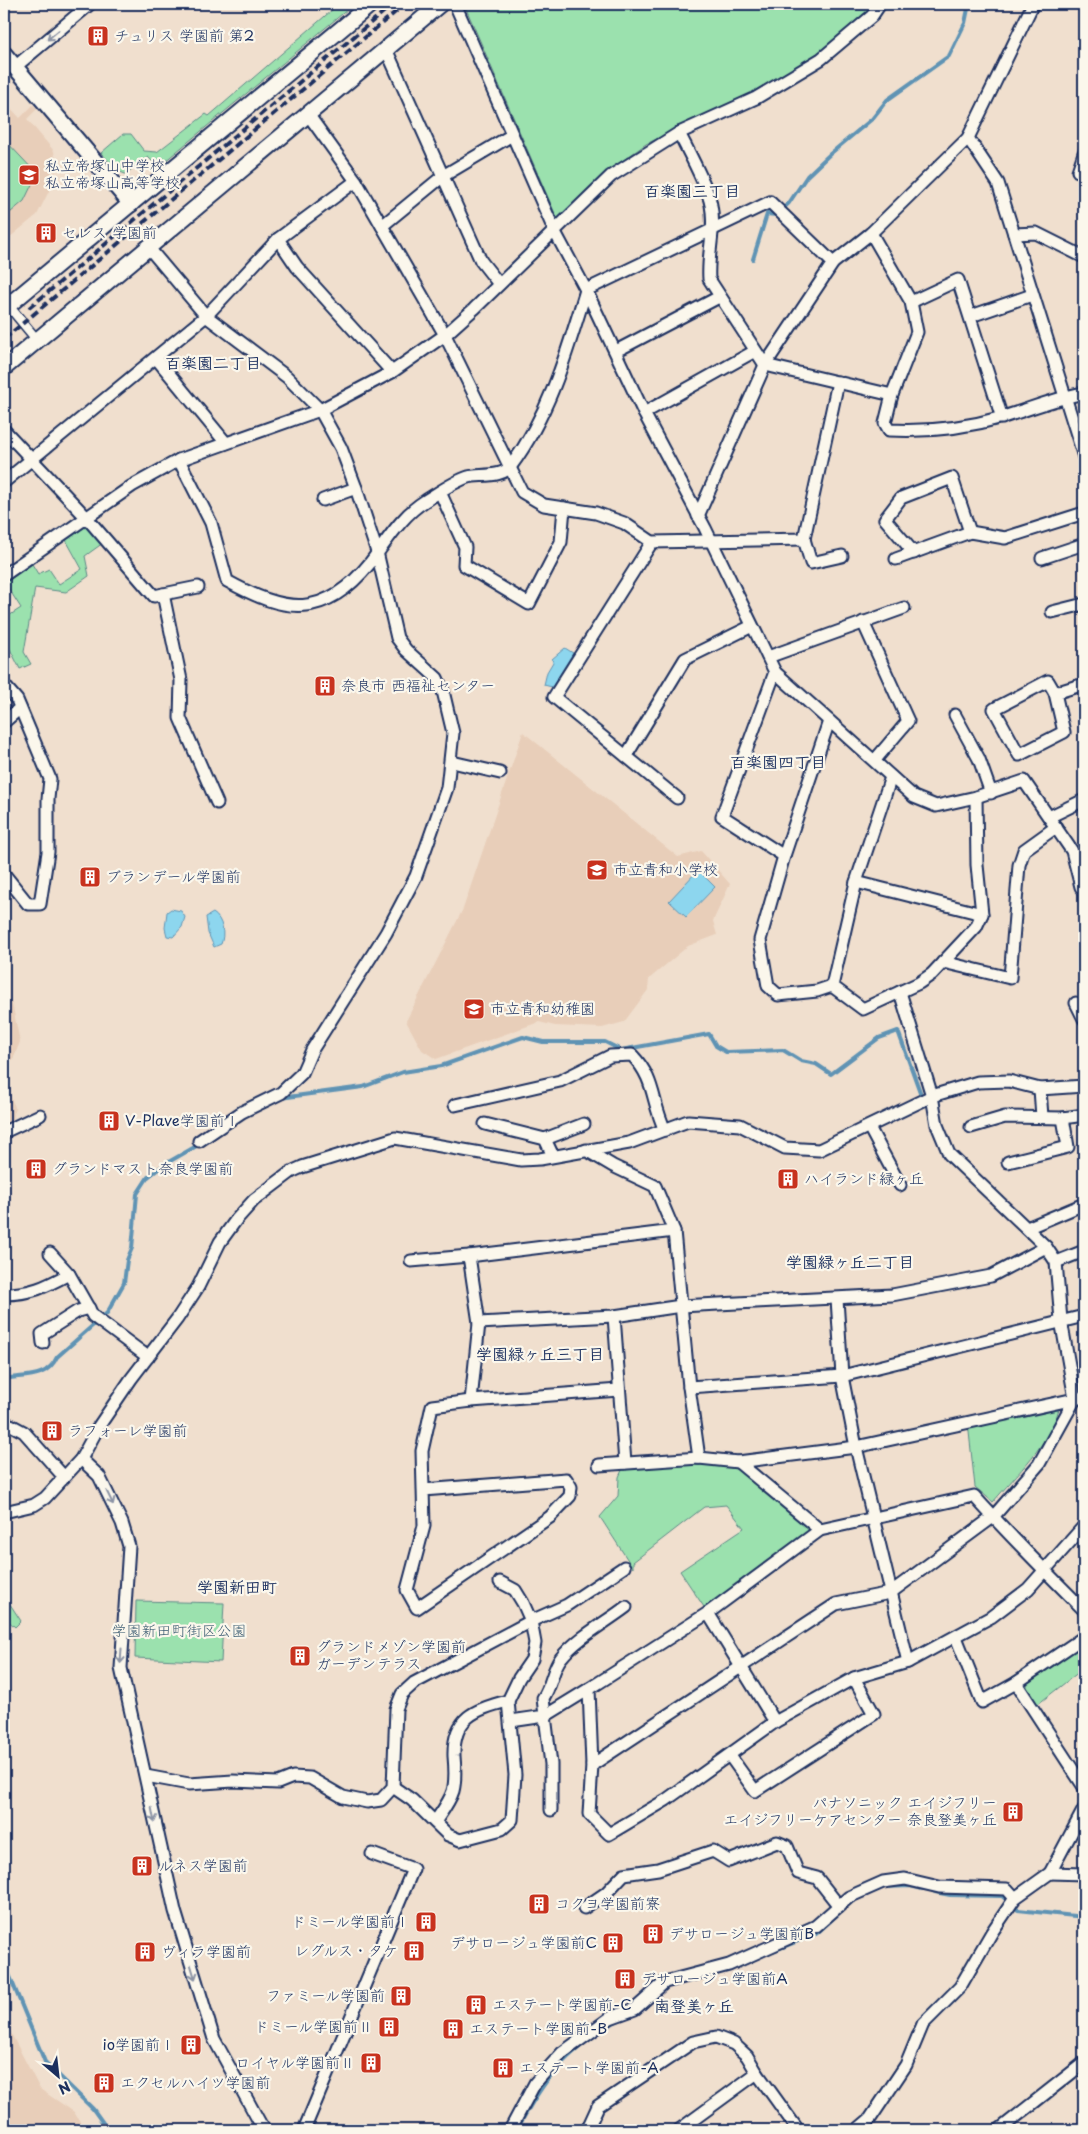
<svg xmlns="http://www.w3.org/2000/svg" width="1088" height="2134" font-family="'Playpen Sans','Klee One',sans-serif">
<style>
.built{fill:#e8ceb9}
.green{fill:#9be1ae;stroke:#5b8886}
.water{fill:#8dd6ee;stroke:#5f93b4}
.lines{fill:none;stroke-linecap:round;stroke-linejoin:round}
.stream{stroke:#5f93b4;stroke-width:4}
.pedestrian-casing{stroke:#1b2f5e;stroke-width:12}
.minor-casing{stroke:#1b2f5e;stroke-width:15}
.tertiary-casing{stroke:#1b2f5e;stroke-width:19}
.pedestrian{stroke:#fbf7ec;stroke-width:9}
.minor{stroke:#fbf7ec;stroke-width:11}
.tertiary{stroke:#fbf7ec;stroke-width:15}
.rail{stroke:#1b2f5e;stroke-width:4;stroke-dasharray:8 4;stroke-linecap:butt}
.oneway{stroke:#8b93a5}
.labels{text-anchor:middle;stroke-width:4.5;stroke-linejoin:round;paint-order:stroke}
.poi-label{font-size:15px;fill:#1b2f5e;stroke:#fbf7ec;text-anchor:start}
.park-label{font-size:15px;fill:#3b5c72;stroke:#fbf7ec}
.neighbourhood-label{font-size:16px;font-weight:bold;fill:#1b2f5e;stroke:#fbf7ec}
</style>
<rect width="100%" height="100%" fill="#f0dfce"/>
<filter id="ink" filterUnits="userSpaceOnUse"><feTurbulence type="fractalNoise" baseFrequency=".02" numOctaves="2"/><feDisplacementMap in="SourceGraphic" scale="10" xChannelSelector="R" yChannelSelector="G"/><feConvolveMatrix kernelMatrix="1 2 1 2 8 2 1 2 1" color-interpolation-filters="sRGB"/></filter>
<g filter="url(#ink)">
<g class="built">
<polygon points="4,101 20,118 33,105 37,109 27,119 54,151 56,167 53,183 37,215 4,242"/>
<polygon points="523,732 678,857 701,851 730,884 713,921 717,935 688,946 649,979 648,990 624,1022 602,1028 555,1026 539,1022 436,1059 422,1050 406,1021 463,909"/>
<polygon points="4,999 12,1003 20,1042 13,1059 4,1070"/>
<polygon points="4,1081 15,1107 13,1122 4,1126"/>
<polygon points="4,2020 40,2089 74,2112 82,2125 71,2130 4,2130"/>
</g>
<g class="green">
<polygon points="339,4 354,4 158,167 148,157 125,174 118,171 101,153 123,134 131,134 144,151 157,152 206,114 209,116"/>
<polygon points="464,4 877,4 857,24 801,67 761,89 646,144 608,171 561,218 557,218"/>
<polygon points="4,139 37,174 24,201 4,218"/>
<polygon points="88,525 103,543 85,556 89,576 66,592 35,588 24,652 31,664 20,669 4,637 4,619 21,608 5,583 32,564 38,574 49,569 59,584 82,569 66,540"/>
<path d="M 1059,1408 C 1052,1441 1015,1476 993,1502 L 975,1487 L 968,1423 Z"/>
<polygon points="738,1462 820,1530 708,1613 680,1571 744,1528 726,1505 704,1507 633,1562 633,1568 600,1517 618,1496 619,1477 625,1463"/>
<polygon points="4,1595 21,1621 15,1627 4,1617"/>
<polygon points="136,1601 224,1603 221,1662 135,1658"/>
<polygon points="1084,1641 1084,1668 1038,1704 1026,1691 1028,1680"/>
</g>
<g class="water">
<polygon points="565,648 573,653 552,687 544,685 547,672 553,662 552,659"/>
<polygon points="698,870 715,887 686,917 669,901"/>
<polygon points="171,909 181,911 185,917 182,927 173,937 167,936 165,928 167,912"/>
<path d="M 213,913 C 223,919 225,935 221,944 L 214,947 L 208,933 L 206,917 Z"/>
</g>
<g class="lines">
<g class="stream">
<polyline points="753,259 767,214 776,215 789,203 807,176 830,154 872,119 887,100 949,56 965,23 969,4"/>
<polyline points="280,1098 363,1087 403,1072 441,1066 523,1037 543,1042 605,1042 621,1050 709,1034 716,1046 726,1052 783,1050 801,1061 816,1064 831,1074 879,1038 898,1031 920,1092"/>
<path d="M 4,1379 C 25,1375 47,1379 57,1357 L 107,1313 L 124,1283 L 127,1260 L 132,1248 L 137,1194 L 148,1177 L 165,1164 L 200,1144"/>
<polyline points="883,1887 910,1886 923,1889"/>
<polyline points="935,1892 950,1895 1002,1896 1018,1910 1084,1917"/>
<polyline points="773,1951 816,1934 839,1913"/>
<polyline points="4,1962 45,2062 93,2109 108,2130"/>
<path d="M 517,2130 C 544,2078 563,2055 613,2023 C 628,2014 635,2019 649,2003"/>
</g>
<g class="pedestrian-casing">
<polyline id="pedestrian" points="8,305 37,340"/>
</g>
<g class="minor-casing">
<g id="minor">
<polyline points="455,4 555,232 586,290 644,413 705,528 775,672 914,797 936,806 976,797 1024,781 1072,851 1081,887 1084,886"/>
<polyline points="386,49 481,261 499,284"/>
<polyline points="15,67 90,4"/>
<polyline points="307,113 356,181 445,335 522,492 544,505 596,513 624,523 652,542 804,539 838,382"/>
<path d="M 679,133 C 688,151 708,187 711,205 C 716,229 707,254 709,279 L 765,365 L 892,395"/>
<polyline points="968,138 998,183 1084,457"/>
<polyline points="1078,171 1084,153"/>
<polyline points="382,226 443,176 512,135"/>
<path d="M 871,233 L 911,302 L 917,332 L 892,395 L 885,423 L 889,430 C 928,432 965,428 1003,417 C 1030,409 1056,398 1084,393"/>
<polyline points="1014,234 1036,233 1084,257"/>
<polyline points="278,239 297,267 392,372"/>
<polyline points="148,247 206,316 287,377 320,410 341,448 356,488 377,552 397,638 406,650 437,678 443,691 453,733 447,788 416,876 386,933 312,1050 302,1073 281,1093 242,1112 199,1141"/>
<polyline points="911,302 958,280 1002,418"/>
<polyline points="971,316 1032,295"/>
<polyline points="616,351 719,297"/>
<polyline points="156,358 226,443"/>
<polyline points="644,413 755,351"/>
<polyline points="4,430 87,518 154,596 198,587"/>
<path d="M 179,460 L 211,523 L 227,581 C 285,613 324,620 370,563 C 387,541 401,516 425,501 C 438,493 453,482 468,477 C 480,474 502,478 511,466 C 550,413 567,352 586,290 L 770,202 L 833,263"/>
<polyline points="4,482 206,316 278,239 356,181"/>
<polyline points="440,492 465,547 464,565 529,604 561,542 564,508"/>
<polyline points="323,500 356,488"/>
<polyline points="698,516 765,365 833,263 871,233 968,138 1033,4"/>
<polyline points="804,539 811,563 842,556"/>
<polyline points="652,542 554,697 677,798"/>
<polyline points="914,553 885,519 901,498 952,478 970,532"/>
<polyline points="1042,558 1084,544"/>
<polyline points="896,559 970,532 1005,538 1084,513"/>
<polyline points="4,575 132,486 179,460 320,410 392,372 445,335 474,309 611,176 679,133 756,98 821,59 872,16 880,4"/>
<polyline points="163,594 181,680 180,718 217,803"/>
<polyline points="1052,612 1084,604"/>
<polyline points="863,622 908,721 875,760"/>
<polyline points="768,657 904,608"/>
<polyline points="775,672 722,816 784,856"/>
<polygon points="1048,681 1055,693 1064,732 1019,755 994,709"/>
<polyline points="4,685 17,700 50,779 48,799 48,852 40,904 28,904 4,874"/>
<polyline points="1055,693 1084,684"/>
<polyline points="955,715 979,759 991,793"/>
<polyline points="829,721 784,856 760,940 768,986 778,995 817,991 832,986 863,1009 919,983 932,974 976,927 982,914 977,865 976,797"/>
<polyline points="4,722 20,708"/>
<polyline points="626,756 685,659 752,626"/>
<polyline points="452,762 500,773"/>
<polyline points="1049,817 1084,800"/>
<polyline points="856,882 982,914"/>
<polyline points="943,962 1010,978 1019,865 1024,850 1056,827"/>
<polyline points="832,986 856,882 891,777"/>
<polyline points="1076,1003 1084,1019"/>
<polyline points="1040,1089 1042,1117"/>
<path d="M 455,1105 L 560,1081 L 610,1056 L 632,1055 C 656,1080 651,1101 665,1130"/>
<polyline points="485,1124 545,1139 553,1156"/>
<polyline points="869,1127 900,1185"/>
<polyline points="971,1127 1005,1117 1063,1118 1084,1115"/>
<polyline points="4,1132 40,1115"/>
<polyline points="545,1139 584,1124"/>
<polyline points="586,1150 613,1166 655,1186 674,1231 689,1387 699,1458"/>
<polyline points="1008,1162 1068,1147 1063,1118"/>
<polyline points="1027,1228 1084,1204"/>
<polyline points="50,1253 69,1274"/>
<polyline points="469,1256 479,1323 471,1401 619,1390"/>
<polyline points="411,1261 469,1256 674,1231"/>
<polyline points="1056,1262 1084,1251"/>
<path d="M 4,1294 C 31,1294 45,1287 69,1274 L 93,1316 L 148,1357"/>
<polyline points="837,1299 842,1376 856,1447 908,1662"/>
<polyline points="614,1316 625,1463"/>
<polyline points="479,1323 614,1316 681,1306 892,1295 991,1276 1046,1247"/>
<polyline points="43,1343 42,1334 78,1311 89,1308"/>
<polyline points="689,1387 842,1376 1084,1316"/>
<polyline points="11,1425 24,1432 64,1477"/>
<polyline points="81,1459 99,1476 122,1523 129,1546 121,1668 175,1911 214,2039 261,2125 266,2130"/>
<polyline points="738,1462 820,1530"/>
<polyline points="599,1465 699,1458 738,1462 856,1447 1084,1397"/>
<polyline points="423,1490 566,1479 571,1487 570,1496 550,1517 417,1608 407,1590 424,1526 422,1451 432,1406 471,1401"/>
<polyline points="4,1512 34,1505 45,1498 81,1459 99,1426 131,1379 177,1319 198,1287 220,1242 236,1220 254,1200 291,1172 302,1167 395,1138 521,1160 540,1159 629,1143 688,1121 740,1125 785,1148 819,1150 932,1096 978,1082 1009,1081 1040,1089 1084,1086"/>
<path d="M 1084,1526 L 1028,1589 L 991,1617 L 908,1662 L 854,1678 L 775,1722 L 666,1800 L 609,1834 L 589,1814 L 592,1765 L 589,1689 L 708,1613 L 820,1530 L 974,1496 C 1009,1535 1047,1573 1084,1610"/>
<polyline points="708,1613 775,1722"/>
<polyline points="956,1637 982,1702 1016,1683 1084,1637"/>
<polyline points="1016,1683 1084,1787"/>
<path d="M 511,1721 L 545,1716 L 543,1698 C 552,1686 552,1669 561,1658 C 577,1638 605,1623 626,1607"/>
<polyline points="730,1756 755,1791 874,1714 854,1678"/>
<polyline points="592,1765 836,1604 890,1593 993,1517 1039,1464 1075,1399 1061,1320 1056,1262 1046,1247 949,1154 937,1125 932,1096 900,992"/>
<polyline points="146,1776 189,1784 233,1781 278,1783 293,1777 310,1778 343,1797 367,1802 381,1800 393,1787 396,1709 402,1694 414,1683 531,1621 567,1605 624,1567"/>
<polyline points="393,1787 412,1800 448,1835 460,1840 502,1829 512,1820 515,1775 508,1701 519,1678 532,1659 535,1643 531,1621 523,1603 515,1590 500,1582"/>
<polyline points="551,1810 551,1764 545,1716 589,1689"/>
<path d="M 435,1822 C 441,1813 450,1801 453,1791 C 456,1780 455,1767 454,1756 C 453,1718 474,1709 508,1701"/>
<polyline points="1050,1873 1084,1874"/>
<polyline points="584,1908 606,1893 624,1874 658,1869 713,1851 729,1861 777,1842 787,1846 798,1873 817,1878 839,1906"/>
<polyline points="304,2130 413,1869 372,1854"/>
<polyline points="510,2130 535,2083 562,2053 610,2018 635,2009 665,1982 729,1965 816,1926 849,1897 883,1882 905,1879 939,1887 1007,1889 1015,1898"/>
<polyline points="587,2130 598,2106 693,2042 716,2037 734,2044 747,2056 757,2073 798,2130"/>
<polyline points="679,2130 757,2073"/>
<polyline points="857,2130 870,2119 906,2065 923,2024 960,1987 992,1932 1015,1898 1050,1873 1084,1809"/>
<polyline points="999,2130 1084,2063"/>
</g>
</g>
<g class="tertiary-casing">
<g id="tertiary">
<polyline points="4,54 131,204"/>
<polyline points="4,309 371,4"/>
<polyline points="4,368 440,4"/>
</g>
</g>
<use href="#pedestrian" class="pedestrian"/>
<use href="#minor" class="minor"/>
<use href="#tertiary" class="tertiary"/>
<g class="rail">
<polyline points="29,308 393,4"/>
<polyline points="4,339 405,4"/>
</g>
</g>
<defs><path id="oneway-shaft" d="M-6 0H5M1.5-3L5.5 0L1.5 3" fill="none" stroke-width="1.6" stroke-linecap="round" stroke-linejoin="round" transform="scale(1.25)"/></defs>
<g class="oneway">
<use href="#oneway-shaft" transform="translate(53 35) rotate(140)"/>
<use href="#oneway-shaft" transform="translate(110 1498) rotate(64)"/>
<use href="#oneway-shaft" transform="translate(121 1656) rotate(94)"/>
<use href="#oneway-shaft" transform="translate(153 1815) rotate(79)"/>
<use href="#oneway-shaft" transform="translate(193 1972) rotate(73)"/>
</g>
</g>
<defs>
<g id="building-square" transform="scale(1.125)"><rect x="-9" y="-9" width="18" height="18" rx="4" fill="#c8321e" stroke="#fbf7ec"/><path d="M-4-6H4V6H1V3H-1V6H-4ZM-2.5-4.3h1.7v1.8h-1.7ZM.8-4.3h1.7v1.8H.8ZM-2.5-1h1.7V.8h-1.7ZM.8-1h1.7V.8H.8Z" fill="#fff"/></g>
<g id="school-square" transform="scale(1.125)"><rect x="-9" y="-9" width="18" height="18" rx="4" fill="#c8321e" stroke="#fbf7ec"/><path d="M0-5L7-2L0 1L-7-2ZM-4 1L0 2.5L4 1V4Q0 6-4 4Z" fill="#fff"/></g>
</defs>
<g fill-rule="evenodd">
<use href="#building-square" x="98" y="36"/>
<use href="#school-square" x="29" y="175"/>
<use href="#building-square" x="46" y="233"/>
<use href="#building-square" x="325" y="686"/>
<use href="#school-square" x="597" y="870"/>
<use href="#building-square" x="90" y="877"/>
<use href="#school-square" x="474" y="1009"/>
<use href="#building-square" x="109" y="1121"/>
<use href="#building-square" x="36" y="1169"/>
<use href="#building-square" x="788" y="1179"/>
<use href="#building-square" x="52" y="1431"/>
<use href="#building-square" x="300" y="1656"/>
<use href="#building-square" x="1013" y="1812"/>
<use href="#building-square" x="142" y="1866"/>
<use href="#building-square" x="539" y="1904"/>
<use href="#building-square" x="426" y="1922"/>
<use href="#building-square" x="653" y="1934"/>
<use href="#building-square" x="613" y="1943"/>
<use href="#building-square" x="414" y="1951"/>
<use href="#building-square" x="145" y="1952"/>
<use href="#building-square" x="625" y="1979"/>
<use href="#building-square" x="401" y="1996"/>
<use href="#building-square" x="476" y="2005"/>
<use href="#building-square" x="389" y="2027"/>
<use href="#building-square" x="453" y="2029"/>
<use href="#building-square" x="191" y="2045"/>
<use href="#building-square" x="371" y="2063"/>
<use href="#building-square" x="503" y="2068"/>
<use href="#building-square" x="104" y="2083"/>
</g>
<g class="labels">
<g class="poi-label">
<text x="114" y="41">チュリス 学園前 第2</text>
<text x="45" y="171">私立帝塚山中学校<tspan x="45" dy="17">私立帝塚山高等学校</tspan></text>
<text x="62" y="238">セレス 学園前</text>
<text x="341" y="691">奈良市 西福祉センター</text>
<text x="613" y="875">市立青和小学校</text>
<text x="106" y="882">ブランデール学園前</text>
<text x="490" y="1014">市立青和幼稚園</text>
<text x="125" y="1126">V-Plave学園前Ⅰ</text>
<text x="52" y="1174">グランドマスト奈良学園前</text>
<text x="804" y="1184">ハイランド緑ヶ丘</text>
<text x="68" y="1436">ラフォーレ学園前</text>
<text x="316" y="1652">グランドメゾン学園前<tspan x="316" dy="17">ガーデンテラス</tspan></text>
<text x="997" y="1808" text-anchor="end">パナソニック エイジフリー<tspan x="997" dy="17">エイジフリーケアセンター 奈良登美ヶ丘</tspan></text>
<text x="158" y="1871">ルネス学園前</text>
<text x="555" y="1909">コクヨ学園前寮</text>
<text x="410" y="1927" text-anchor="end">ドミール学園前Ⅰ</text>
<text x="669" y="1939">デサロージュ学園前B</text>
<text x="597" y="1948" text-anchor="end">デサロージュ学園前C</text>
<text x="398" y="1956" text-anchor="end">レグルス・タケ</text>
<text x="161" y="1957">ヴィラ学園前</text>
<text x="641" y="1984">デサロージュ学園前A</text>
<text x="385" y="2001" text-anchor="end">ファミール学園前</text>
<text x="492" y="2010">エステート学園前-C</text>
<text x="373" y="2032" text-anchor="end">ドミール学園前Ⅱ</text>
<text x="469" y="2034">エステート学園前-B</text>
<text x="175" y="2050" text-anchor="end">io学園前Ⅰ</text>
<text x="355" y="2068" text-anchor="end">ロイヤル学園前Ⅱ</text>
<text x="519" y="2073">エステート学園前-A</text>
<text x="120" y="2088">エクセルハイツ学園前</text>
</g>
<g class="park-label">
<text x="179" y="1636">学園新田町街区公園</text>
</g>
<g class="neighbourhood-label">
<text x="692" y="197">百楽園三丁目</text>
<text x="213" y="369">百楽園二丁目</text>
<text x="778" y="768">百楽園四丁目</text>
<text x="850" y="1268">学園緑ヶ丘二丁目</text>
<text x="540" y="1360">学園緑ヶ丘三丁目</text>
<text x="237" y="1593">学園新田町</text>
<text x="694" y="2012">南登美ヶ丘</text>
</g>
</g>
<rect width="1088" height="2134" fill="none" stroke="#fbf7ec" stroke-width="20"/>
<rect x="10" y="10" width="1068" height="2114" fill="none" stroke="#1b2f5e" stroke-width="2" filter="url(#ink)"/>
<g transform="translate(58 2076) rotate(152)" stroke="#fbf7ec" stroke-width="4" paint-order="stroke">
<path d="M0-4L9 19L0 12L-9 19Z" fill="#1b2f5e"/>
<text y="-8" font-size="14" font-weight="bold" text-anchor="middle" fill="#1b2f5e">N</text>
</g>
</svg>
